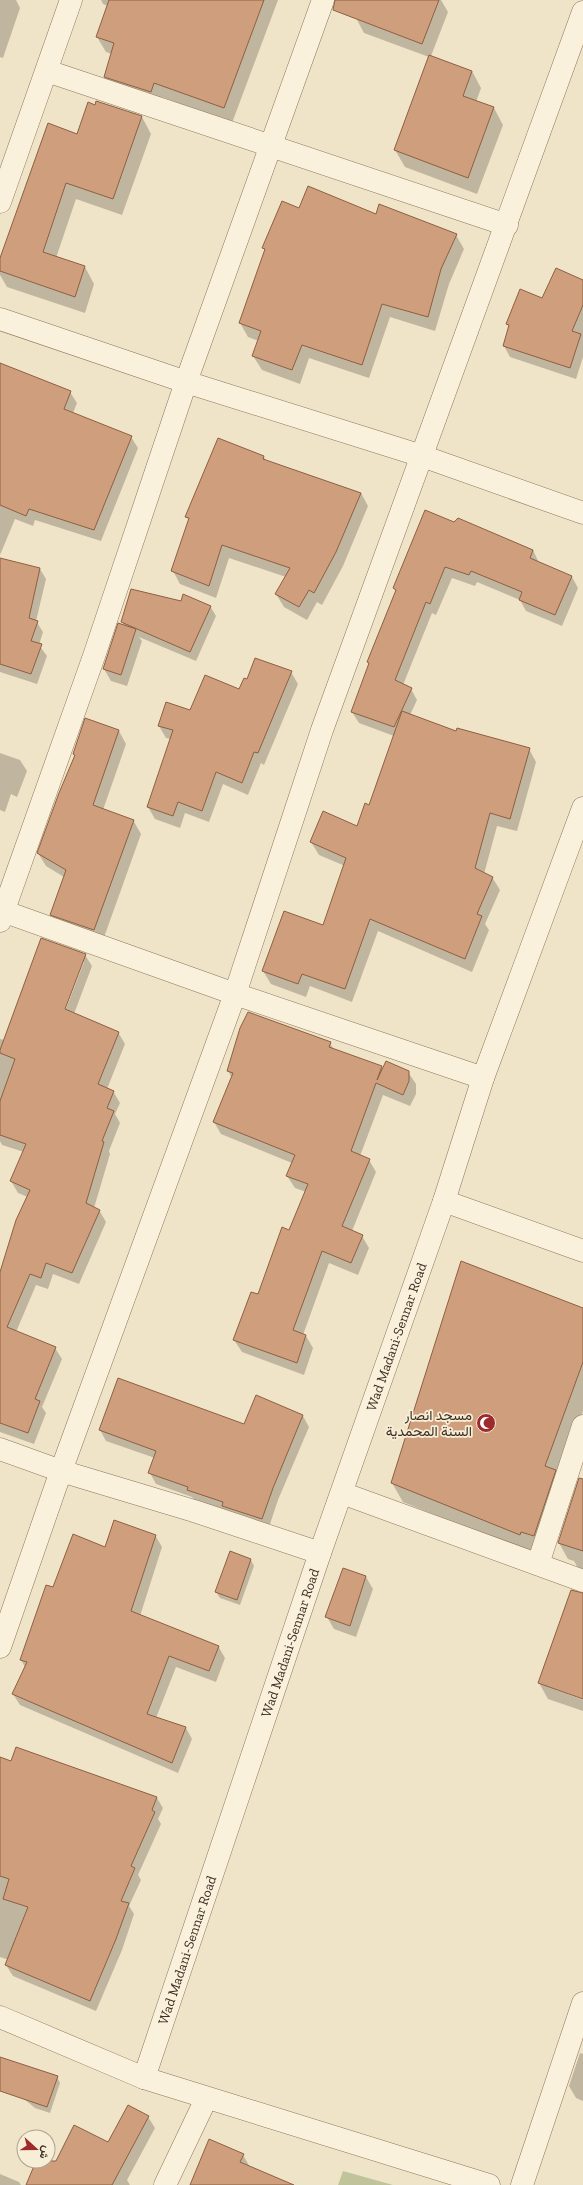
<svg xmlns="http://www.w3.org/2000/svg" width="583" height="2185" font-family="'Zilla Slab',Vazirmatn,serif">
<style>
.cemetery{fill:#bfc49a}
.shadow{fill:#0003;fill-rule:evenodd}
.building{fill:#cf9f7d;stroke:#8d5f41}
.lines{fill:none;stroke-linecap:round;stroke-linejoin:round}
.street-casing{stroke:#8d765c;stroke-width:23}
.street{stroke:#faf1dc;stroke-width:22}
.labels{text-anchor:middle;stroke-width:3.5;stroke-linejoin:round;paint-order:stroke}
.street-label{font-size:14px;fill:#3d2e20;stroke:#f7eed8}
.poi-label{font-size:14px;fill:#3d2e20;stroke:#f7eed8;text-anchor:end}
</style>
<rect width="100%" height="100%" fill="#f0e4c8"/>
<polygon class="cemetery" points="343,2171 393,2185 338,2185"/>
<g class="shadow">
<polygon points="0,0 16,0 20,8 3,58 0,57"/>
<polygon points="101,0 278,0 232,123 162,97 159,107 113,91 105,77 112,54 106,52 97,37 108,6 103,4"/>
<polygon points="327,0 441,0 448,12 431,56 472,71 481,88 476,102 494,108 503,125 477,194 405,167 395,150 429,57 364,33 356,18 358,11"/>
<polygon points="142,117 151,134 122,215 76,199 56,258 85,267 94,284 85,313 7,287 0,275 0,262 77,135"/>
<polygon points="300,209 376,216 456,235 464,249 449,284 435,331 390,317 369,378 309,358 300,384 262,370 253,356 259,341 248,337 240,323 265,251 264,248"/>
<polygon points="583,282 583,357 576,379 510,357 504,346 509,328 507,324 543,300"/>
<polygon points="0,364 70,392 77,403 73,413 131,437 138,448 101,541 35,520 33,526 15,519 0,555"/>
<polygon points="219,439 264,457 266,461 361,493 368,506 343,566 322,605 317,602 307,620 284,607 276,594 286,577 229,558 216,598 180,584 173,571 189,521 186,516"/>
<polygon points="454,524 533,550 539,563 572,577 578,588 562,626 526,611 520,600 477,582 475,586 452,578 436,615 432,613 403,685 411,689 417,700 410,715 457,733 529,749 536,762 517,831 497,826 484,874 492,877 500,890 485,924 489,930 472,972 378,931 352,1002 310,986 306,997 271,984 263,971 323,926 345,866 319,855 311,842 358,827 369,806 394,736 359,723 352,712 369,665 368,662 396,592 394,588"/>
<polygon points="40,569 46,579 36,621 43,632 39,645 47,656 37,684 0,672 0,609"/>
<polygon points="182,603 210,606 216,616 196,661 139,637 142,641 127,686 111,681 104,669 125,626 122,622"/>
<polygon points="291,672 298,684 264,765 261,763 248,795 223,784 209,822 185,813 180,828 155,819 148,807 171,739 166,738 159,726 240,691 248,681"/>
<polygon points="119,731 126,744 103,810 133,820 141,834 102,943 59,928 51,914 64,877 46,866 38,853 76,757 74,754"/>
<polygon points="0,753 20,760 27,771 17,797 11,794 5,812 0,810"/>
<path d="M 85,955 L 92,966 L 74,1014 L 118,1032 L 125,1044 L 107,1089 L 113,1091 L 120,1103 L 115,1114 L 120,1123 L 109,1151 L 110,1154 L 94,1208 L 99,1210 L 106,1222 L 79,1284 L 53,1274 L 48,1289 L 36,1285 L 16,1332 L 55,1348 L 62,1359 L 42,1407 L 46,1413 L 34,1444 L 0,1432 L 0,1275 L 28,1197 L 18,1193 L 11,1181 L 24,1152 L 2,1145 L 0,1141 L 0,1039 L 5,1040 ZM 82,962 L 84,962 L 64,1014 L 63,1013 Z"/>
<polygon points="330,1043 334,1050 381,1067 383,1070 408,1072 416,1084 416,1094 410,1106 383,1095 360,1156 369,1160 376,1172 352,1231 362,1236 369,1248 358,1275 329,1263 303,1335 306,1336 313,1348 304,1375 242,1352 234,1340 290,1231 306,1192 295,1188 287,1176 292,1163 221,1134 214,1122 232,1078 228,1071"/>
<polygon points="583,1309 583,1411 531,1554 403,1502 392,1483"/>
<polygon points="303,1416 309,1427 278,1500 268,1530 195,1501 192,1497 156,1484 150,1473 155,1458 106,1441 100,1430 245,1426"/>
<polygon points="583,1480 583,1571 578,1568 574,1561 568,1559 559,1543"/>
<polygon points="155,1535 162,1547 140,1616 218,1646 225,1658 216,1682 176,1667 156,1718 186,1728 192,1739 178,1773 20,1705 13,1694 25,1667 21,1660 53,1589 106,1548"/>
<polygon points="251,1560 254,1566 240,1605 220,1598 216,1592"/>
<polygon points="343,1570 366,1577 373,1589 356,1637 334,1629 327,1617"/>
<polygon points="583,1594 583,1698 551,1686 551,1688 583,1700 583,1711 548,1699 539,1683"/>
<polygon points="0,1759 157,1798 163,1808 158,1819 161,1824 138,1875 141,1880 129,1906 134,1914 122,1950 96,2011 13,1976 6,1965 9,1960 0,1957"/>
<polygon points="580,2053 583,2054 583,2101 576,2098 569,2086"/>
<polygon points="0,2058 57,2077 60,2083 50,2113 35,2108 0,2079"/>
<polygon points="148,2117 155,2128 127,2180 130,2185 27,2185 37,2161 48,2161 48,2159 57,2163 108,2143"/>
<polygon points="243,2155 250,2167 292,2185 191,2185"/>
<polygon points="0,2174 19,2182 21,2185 0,2185"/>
</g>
<g class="building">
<polygon points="109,0 264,0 224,108 154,83 151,92 104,77 114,43 96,37"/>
<polygon points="335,0 439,0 422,44 333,10"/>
<polygon points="429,55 472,71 463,96 494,107 468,178 394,150"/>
<polygon points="96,101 142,116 113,199 66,183 43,252 85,266 75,297 0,271 0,258 48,123 77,134 88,102 95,105"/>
<polygon points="308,186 376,214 379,204 457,234 441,269 428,317 382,304 362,365 302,345 292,370 252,356 261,331 239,323 265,249 262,248 282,201 299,208"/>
<polygon points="556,268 583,280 583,305 572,331 581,334 570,368 503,346 509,325 506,324 520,289 542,298"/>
<polygon points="0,363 71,391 64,409 132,436 94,530 29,509 26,516 0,505"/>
<polygon points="218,438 264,456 263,459 361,493 336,552 314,593 309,590 299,607 275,594 290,568 222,545 209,586 171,571 189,518 185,517"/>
<polygon points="425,510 454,522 458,518 533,550 530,558 572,576 555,615 519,600 522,592 471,571 469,575 445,567 430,604 426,602 395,680 412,688 394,727 351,712 369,663 367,662 396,590 393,588"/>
<polygon points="0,558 40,568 29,618 38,621 31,641 42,644 31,674 0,664"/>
<polygon points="131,589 181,601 183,594 211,606 190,652 121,622"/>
<polygon points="118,623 136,629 121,675 103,669"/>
<polygon points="255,658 292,671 258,753 254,752 242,783 216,772 202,811 178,802 173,816 147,807 173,730 158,726 166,702 190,710 205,675 239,689 244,678 247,679"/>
<polygon points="402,711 456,731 457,728 530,748 510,819 490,813 475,868 493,877 477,914 482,916 465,959 370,919 345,989 302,974 298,984 262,971 284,911 323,925 346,858 310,842 323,811 357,826 365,803 369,805"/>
<polygon points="85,718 119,730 93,805 134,820 94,930 50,915 66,870 37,853 59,793 75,755 73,754"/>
<polygon points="41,938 86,954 65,1009 119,1032 98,1084 114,1091 107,1108 114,1111 102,1141 104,1142 86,1203 100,1210 72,1273 46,1263 41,1278 30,1274 7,1327 56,1347 35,1399 40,1401 28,1433 0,1423 0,1272 16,1220 30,1190 10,1181 26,1144 0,1135 0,1101 15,1059 0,1053 0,1050"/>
<polygon points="248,1012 331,1042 329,1047 382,1066 377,1080 386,1061 409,1071 409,1081 403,1095 376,1083 351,1151 370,1159 342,1226 363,1235 351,1263 322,1251 293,1330 306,1335 297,1363 233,1340 251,1292 258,1294 282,1227 289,1230 308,1184 286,1176 295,1155 213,1122 233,1073 227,1071 240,1028"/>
<polygon points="461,1261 583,1308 583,1362 545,1466 556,1470 534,1536 521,1532 520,1535 391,1483"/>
<polygon points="118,1378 244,1424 256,1395 303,1415 273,1488 262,1519 222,1506 223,1502 187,1490 188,1487 148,1473 156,1451 99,1430"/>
<polygon points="579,1478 583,1479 583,1551 558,1543"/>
<polygon points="114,1520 156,1535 131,1611 219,1646 209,1671 169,1656 147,1714 186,1727 172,1763 12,1694 27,1662 20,1660 46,1585 53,1587 73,1534 105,1547"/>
<polygon points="230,1551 251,1559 237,1600 215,1592"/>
<polygon points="343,1568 366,1576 350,1626 325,1617"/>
<polygon points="571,1590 583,1593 583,1699 538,1683"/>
<polygon points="16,1747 157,1797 152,1810 155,1812 131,1866 135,1868 121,1901 129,1903 116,1939 90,2001 5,1965 28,1907 3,1899 9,1879 0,1876 0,1757 11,1761"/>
<polygon points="0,2057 58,2076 47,2107 0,2091"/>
<polygon points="128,2105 149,2116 112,2185 26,2185 36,2161 56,2161 74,2125 108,2142"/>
<polygon points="209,2139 244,2154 240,2162 294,2185 190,2185"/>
</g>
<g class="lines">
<g class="street-casing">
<g id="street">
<polyline points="47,71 507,225"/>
<polyline points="0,202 71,0"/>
<polyline points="0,319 186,382 422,456 583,513"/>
<polyline points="0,910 235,994 483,1078"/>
<polyline points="0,921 94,656 186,382 323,0"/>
<polyline points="444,1201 583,1251"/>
<polyline points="0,1449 61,1471 194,1511 320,1553"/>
<polyline points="342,1493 583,1581"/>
<polyline points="538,1564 583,1426"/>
<polyline points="0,1647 61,1471 235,994 322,730 583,12"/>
<polyline points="0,2017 144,2078 489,2185"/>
<path id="s1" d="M 144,2078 L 320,1553 L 444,1201 L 483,1078 L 583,808"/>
<polyline points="165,2185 206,2099"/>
<polyline points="522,2185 583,2003"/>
</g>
</g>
<use href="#street" class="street"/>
</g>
<defs>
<g id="mosque-disc" transform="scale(1)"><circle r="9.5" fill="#9e2a2b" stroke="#f7eed8"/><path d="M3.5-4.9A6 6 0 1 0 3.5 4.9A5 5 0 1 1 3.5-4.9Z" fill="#fff"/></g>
</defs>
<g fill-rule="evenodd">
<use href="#mosque-disc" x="486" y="1423"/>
</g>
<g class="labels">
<g class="street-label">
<text dy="5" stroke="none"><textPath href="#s1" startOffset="783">Wad Madani-Sennar Road</textPath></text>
<text dy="5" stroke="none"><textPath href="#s1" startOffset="459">Wad Madani-Sennar Road</textPath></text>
<text dy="5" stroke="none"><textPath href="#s1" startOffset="135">Wad Madani-Sennar Road</textPath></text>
</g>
<g class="poi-label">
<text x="472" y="1420">مسجد انصار<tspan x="472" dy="16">السنة المحمدية</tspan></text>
</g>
</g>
<g transform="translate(36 2149) rotate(111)"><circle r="19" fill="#f7eed8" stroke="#ada18e"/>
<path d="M0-3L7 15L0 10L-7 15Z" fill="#9e2a2b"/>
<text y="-6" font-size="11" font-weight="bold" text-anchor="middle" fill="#3d2e20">ش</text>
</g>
</svg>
